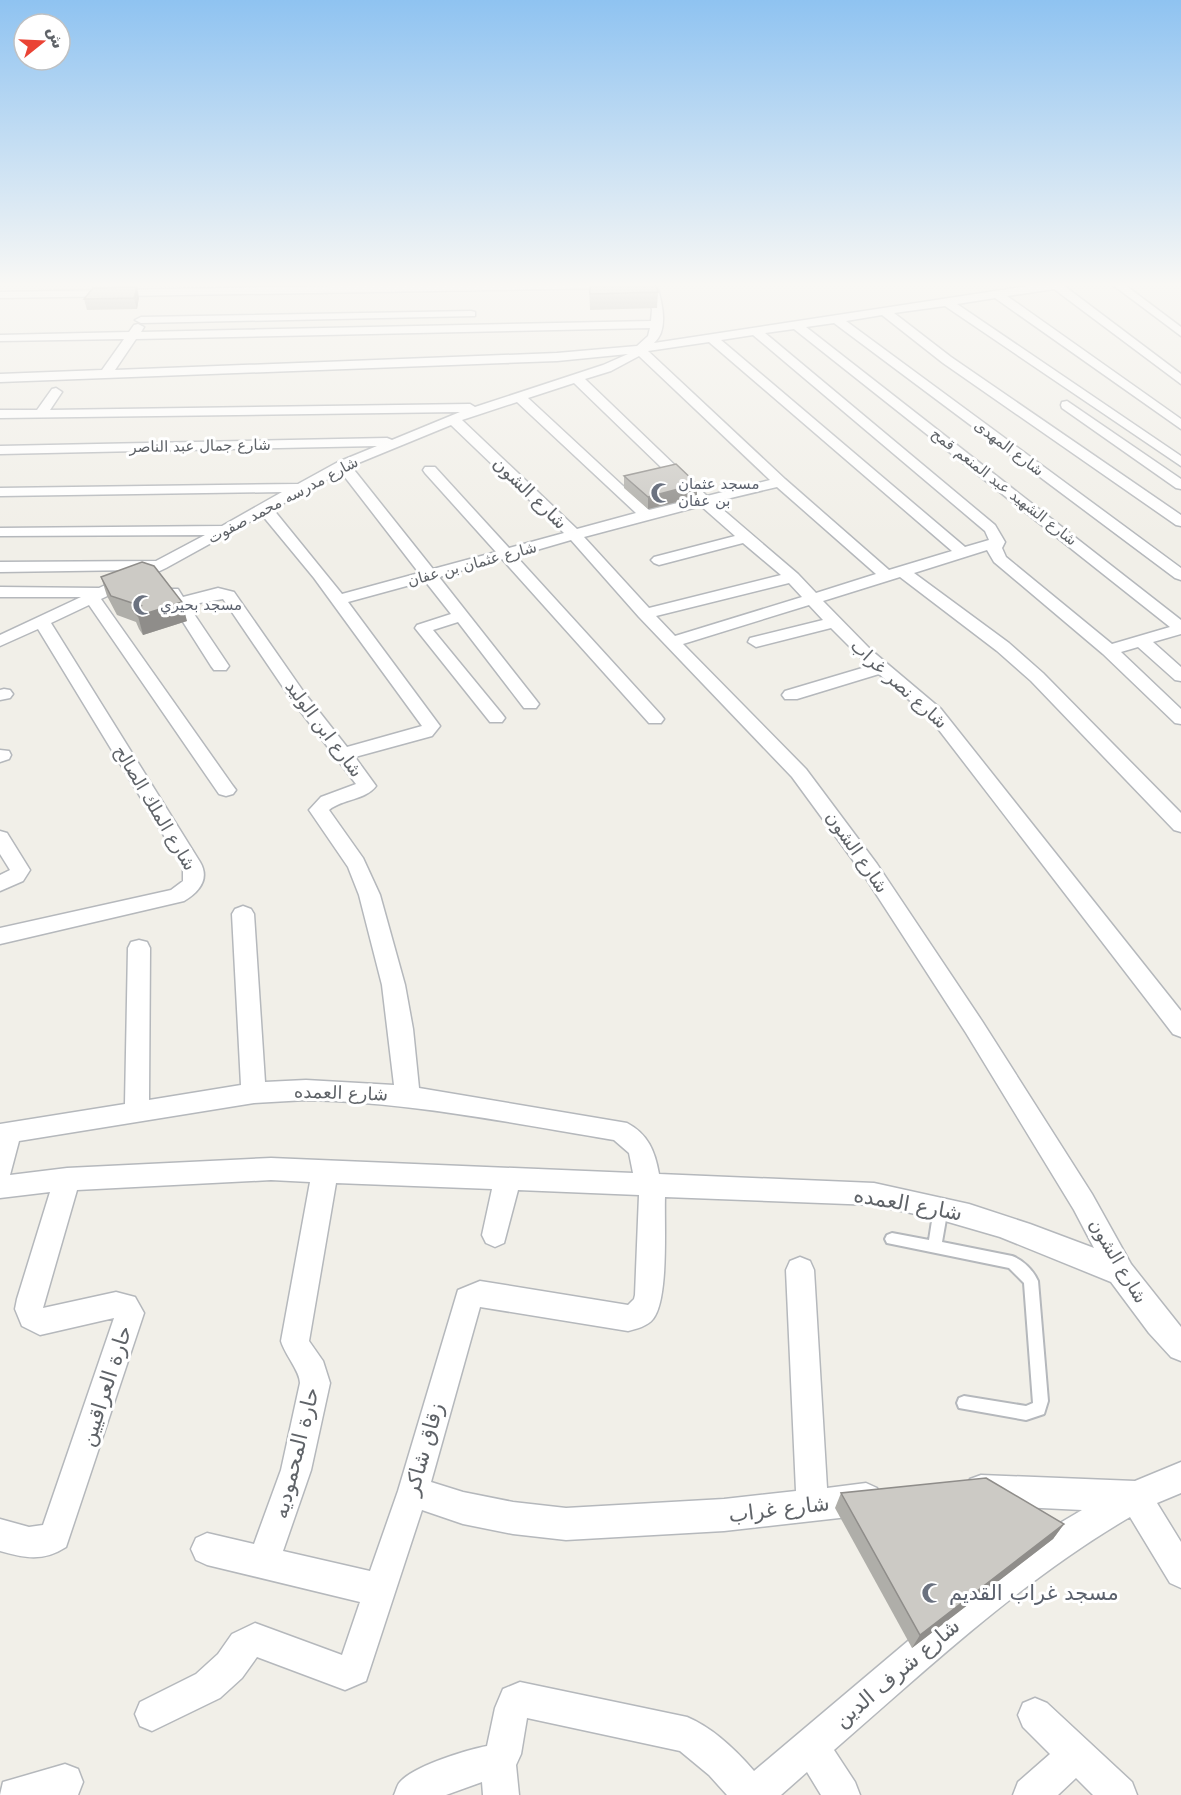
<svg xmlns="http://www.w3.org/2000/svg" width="1181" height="1795" font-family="'DejaVu Sans','Noto Naskh Arabic',sans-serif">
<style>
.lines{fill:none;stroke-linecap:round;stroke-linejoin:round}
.service-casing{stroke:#b5b8bc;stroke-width:4}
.minor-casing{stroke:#b5b8bc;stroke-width:3}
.service{fill:#fff;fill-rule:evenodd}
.minor{fill:#fff;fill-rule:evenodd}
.wall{fill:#afaea9}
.shaded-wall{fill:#8f8d8a}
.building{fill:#cccac5;stroke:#8f8d8a;stroke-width:1.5}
.labels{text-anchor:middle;stroke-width:6;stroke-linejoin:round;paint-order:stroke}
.far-street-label{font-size:15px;fill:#5f6368;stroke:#fff}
.far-worship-label{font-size:15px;fill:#5b616d;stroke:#fff;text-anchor:start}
.street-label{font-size:18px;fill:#5f6368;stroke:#fff}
.near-street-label{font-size:21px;fill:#5f6368;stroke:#fff}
.near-worship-label{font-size:21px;fill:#5b616d;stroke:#fff;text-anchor:start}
</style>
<rect width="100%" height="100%" fill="#f1efe8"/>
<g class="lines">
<g class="service-casing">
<path id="service" d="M 941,1202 L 946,1204 L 948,1208 L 942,1242 L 1012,1256 C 1023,1260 1033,1270 1038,1281 L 1048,1401 L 1044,1414 L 1026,1420 L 959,1408 L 957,1403 L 959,1398 L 964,1396 L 1026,1406 L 1033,1403 L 1024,1283 L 1009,1268 L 887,1243 L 885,1239 L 887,1235 L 892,1233 L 929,1240 L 934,1208 L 936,1204 Z"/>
</g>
<g class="minor-casing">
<g id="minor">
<polygon points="393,285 623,285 618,288 0,298 0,292"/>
<path d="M 647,285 L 657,285 C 662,303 669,330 654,343 L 1034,285 L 1063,285 L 1181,374 L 1181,384 L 1054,289 L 1007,296 L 1181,419 L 1181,429 L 995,298 L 957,304 L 1181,456 L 1181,466 L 945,306 L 894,313 L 951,357 L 1181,515 L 1181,526 L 1176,525 L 943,363 L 882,315 L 846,321 L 1181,568 L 1181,580 L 1175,578 L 834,323 L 806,327 L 1181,620 L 1181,634 L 1153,642 L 1181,667 L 1181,681 L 1175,680 L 1138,647 L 1121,652 L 1181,709 L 1181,724 L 1175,723 L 1103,654 L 994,562 L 987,550 L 914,573 L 1009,643 L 1043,673 L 1181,813 L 1181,832 L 1174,830 L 1031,681 L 997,651 L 900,577 L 823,601 L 871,650 L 941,709 L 1181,1011 L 1181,1037 L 1173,1034 L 929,717 L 879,674 L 797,699 L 785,699 L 782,695 L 785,691 L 869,666 L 831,628 L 756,647 L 748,642 L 750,638 L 823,620 L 809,605 L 683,644 L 806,769 L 877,864 L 982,1021 L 1092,1194 L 1131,1264 L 1181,1327 L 1181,1361 L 1171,1357 L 1149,1333 L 1111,1282 L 1000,1237 L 938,1219 L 874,1205 L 665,1197 C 664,1224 669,1299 653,1319 C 648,1326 636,1329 628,1331 L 480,1307 L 431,1482 L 463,1492 L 513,1502 L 566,1508 L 724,1499 L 796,1491 L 786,1270 L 790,1261 L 800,1257 L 810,1261 L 814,1270 L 827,1488 L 866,1483 L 877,1488 L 882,1499 L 877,1510 L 866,1515 L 724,1531 L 566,1540 L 513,1534 L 463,1524 L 422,1510 L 366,1681 L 345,1690 L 257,1657 L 242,1678 L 220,1698 L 152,1731 L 140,1726 L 135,1714 L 140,1702 L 196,1674 L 218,1654 L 232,1634 L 255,1623 L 342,1655 L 360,1602 L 207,1565 L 196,1560 L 191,1549 L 196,1538 L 207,1533 L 254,1544 L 281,1470 L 300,1383 C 300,1371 285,1355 281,1341 L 310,1182 L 271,1180 L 77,1190 L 43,1308 L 116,1292 L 135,1297 L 144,1313 L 66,1547 C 43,1562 25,1558 0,1551 L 0,1519 L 29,1527 L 43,1525 L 114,1318 L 40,1335 L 22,1326 L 15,1309 L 17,1299 L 50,1192 L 0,1198 L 0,1124 L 125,1104 L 128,948 L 131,942 L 139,940 L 147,942 L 150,948 L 149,1100 L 241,1085 L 232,914 L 235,909 L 243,906 L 251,909 L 254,914 L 265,1082 L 306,1080 L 394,1085 L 382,985 L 359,895 L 348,867 L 309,810 L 321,797 L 356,784 L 291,699 L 223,599 L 188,605 L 229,666 L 226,670 L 214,670 L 211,666 L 164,592 L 166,589 L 178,589 L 183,597 L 218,588 L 234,592 L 303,691 L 347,747 L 422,726 L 314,578 L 262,515 L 166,568 L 101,599 L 233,786 L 236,790 L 233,794 L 226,796 L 219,794 L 89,605 L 51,623 L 200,862 C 210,879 199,892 184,901 L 0,944 L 0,928 L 171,890 L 183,881 L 183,867 L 38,629 L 0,646 L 0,635 L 81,597 L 0,597 L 0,587 L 99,588 L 138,570 L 0,572 L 0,562 L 156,561 L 205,535 L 0,536 L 0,528 L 222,526 L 282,492 L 0,496 L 0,488 L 298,484 L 338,462 L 377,446 L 0,454 L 0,446 L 387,438 L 392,440 L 460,412 L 0,418 L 0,410 L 37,410 L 52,389 L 56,388 L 62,392 L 50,410 L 470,404 L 475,407 L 603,365 L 628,354 L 557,361 L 0,382 L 0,374 L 102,370 L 124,339 L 0,341 L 0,335 L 129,332 L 134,325 L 138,324 L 144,327 L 141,332 L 651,321 L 652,310 ZM 650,328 L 648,336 L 637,346 L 557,353 L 115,370 L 136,339 ZM 794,329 L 1170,627 L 1112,644 L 1006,557 L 1002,548 L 1005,542 L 995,525 L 765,333 ZM 753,335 L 985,531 L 989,540 L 965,547 L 721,340 ZM 709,342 L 952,551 L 889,570 L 785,479 L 648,351 ZM 639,356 L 770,480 L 707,496 L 585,379 L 611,371 ZM 574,383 L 694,499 L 649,510 L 528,398 ZM 517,402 L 636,513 L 577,529 L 462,420 ZM 451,425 L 564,533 L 509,548 L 435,467 L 425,467 L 423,470 L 425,473 L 496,552 L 433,569 L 351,466 ZM 341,472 L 419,573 L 342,594 L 273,509 ZM 777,487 L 876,574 L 816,593 L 798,574 L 714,502 ZM 701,506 L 735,536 L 654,557 L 651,560 L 654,563 L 659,565 L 743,543 L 781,575 L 649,608 L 584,537 ZM 571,540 L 639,617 L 792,777 L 863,874 L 966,1033 L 1074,1210 L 1094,1248 L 1030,1224 L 969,1204 L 874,1183 L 659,1174 C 655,1151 648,1134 627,1123 L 419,1088 L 413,1029 L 405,985 L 380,895 L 363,858 L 329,810 C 342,799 366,800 376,786 L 355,757 L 432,736 L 440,726 L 348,602 L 425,581 L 451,614 L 417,625 L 415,628 L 490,722 L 502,722 L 505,718 L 502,714 L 433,630 L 458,622 L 524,708 L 536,708 L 539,704 L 536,700 L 439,577 L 502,559 L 649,723 L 661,723 L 664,719 L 661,715 L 516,556 ZM 789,583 L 802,597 L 675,636 L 656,616 ZM 306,1100 C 410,1102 511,1123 614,1140 L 629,1153 L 633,1173 L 271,1158 L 67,1168 L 10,1175 L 19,1141 L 254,1103 ZM 336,1183 L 492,1189 L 482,1235 L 486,1243 L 495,1247 L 504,1243 L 518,1190 L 639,1195 L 635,1295 L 634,1299 L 628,1305 L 480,1281 L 458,1290 L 398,1491 L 370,1571 L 283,1551 L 311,1470 L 330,1383 L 323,1361 L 309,1341 Z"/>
<polygon points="1113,285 1125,285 1181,327 1181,336"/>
<polygon points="471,311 475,312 475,316 141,323 135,320 141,317"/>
<polygon points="1067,401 1181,479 1181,489 1176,488 1062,408 1061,405 1062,402"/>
<polygon points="4,689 10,690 13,694 10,698 0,700 0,690"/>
<polygon points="0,750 9,751 11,755 9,759 0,762"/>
<polygon points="0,831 7,833 30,870 23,881 0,891 0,875 10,870 0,854"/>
<path d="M 1181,1462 L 1181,1493 L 1157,1503 L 1181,1542 L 1181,1588 L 1170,1583 L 1130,1517 C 1022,1580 928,1668 834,1750 L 855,1782 L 860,1795 L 821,1795 L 807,1772 L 781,1795 L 727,1795 L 709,1775 L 680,1751 L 527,1718 L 521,1754 L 516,1765 L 519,1795 L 483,1795 L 482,1782 L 446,1795 L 394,1795 C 396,1791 397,1785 400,1782 C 414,1766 466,1750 487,1746 L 495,1708 L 503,1689 L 520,1682 L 687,1717 C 713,1728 735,1749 754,1771 L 927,1625 L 1060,1523 L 1082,1510 L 981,1505 L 970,1501 L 966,1490 L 970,1479 L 981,1475 L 1135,1481 Z"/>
<polygon points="1035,1698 1047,1703 1132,1782 1137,1795 1093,1795 1076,1778 1058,1795 1013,1795 1018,1782 1050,1754 1023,1727 1018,1715 1023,1703"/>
<polygon points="65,1764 78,1769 83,1782 78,1795 0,1795 3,1782"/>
</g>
</g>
<use href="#service" class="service"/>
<use href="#minor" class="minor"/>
</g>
<g class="wall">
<polygon points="589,285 658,292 657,308 590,310"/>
<polygon points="139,297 137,309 87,310 84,299"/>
<polygon points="624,476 697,484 697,497 648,509 624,488"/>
<polygon points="101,577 187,621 143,635 139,629 136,622 117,615 107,596"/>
<polygon points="841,1493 1064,1524 1053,1539 912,1648 835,1508"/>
</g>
<g class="shaded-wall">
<polygon points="137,287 139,297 137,309 134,298"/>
<polygon points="697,484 697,497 648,509 648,497"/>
<polygon points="182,602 187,621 143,635 138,616"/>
<polygon points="1064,1524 1053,1539 912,1648 920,1635"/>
</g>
<g class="building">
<polygon points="590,285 656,285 658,292 590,294"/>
<polygon points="137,287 134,298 84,299 93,288"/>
<polygon points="676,464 697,484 648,497 624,476"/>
<polygon points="142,562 154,566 182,602 138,616 133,610 141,606 111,596 101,577"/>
<polygon points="986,1478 1064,1524 920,1635 841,1493"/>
</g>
<linearGradient id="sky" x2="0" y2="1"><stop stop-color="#8fc3f1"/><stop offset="0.53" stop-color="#f9f8f5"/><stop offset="1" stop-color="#f9f8f5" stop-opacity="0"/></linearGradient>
<rect width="1181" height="537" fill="url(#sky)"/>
<defs>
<g id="mosque-bare" transform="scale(1.62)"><path d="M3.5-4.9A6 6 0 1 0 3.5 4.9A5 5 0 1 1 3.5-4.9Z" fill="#6b7280" stroke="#fff" stroke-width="2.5" paint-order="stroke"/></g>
</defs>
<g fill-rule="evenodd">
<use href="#mosque-bare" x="661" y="493"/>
<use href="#mosque-bare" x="143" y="605"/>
<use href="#mosque-bare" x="932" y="1593"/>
</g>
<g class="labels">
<g class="far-street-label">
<text transform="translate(200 446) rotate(-1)" y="5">شارع جمال عبد الناصر</text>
<text transform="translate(1009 448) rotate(37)" y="5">شارع المهدى</text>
<text transform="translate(1004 487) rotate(38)" y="5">شارع الشهيد عبد المنعم قمح</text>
<text transform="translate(283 500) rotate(-28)" y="5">شارع مدرسه محمد صفوت</text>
<text transform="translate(472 564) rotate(-15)" y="5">شارع عثمان بن عفان</text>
</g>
<g class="far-worship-label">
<text x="678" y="489">مسجد عثمان<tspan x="678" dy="17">بن عفان</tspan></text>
<text x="160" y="610">مسجد بحيري</text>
</g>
<g class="street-label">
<text transform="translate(530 493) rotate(44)" y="6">شارع الشون</text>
<text transform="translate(899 684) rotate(42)" y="6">شارع نصر غراب</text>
<text transform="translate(324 729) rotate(53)" y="6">شارع ابن الوليد</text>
<text transform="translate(155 808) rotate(59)" y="6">شارع الملك الصالح</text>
<text transform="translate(857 852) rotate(55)" y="6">شارع الشون</text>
<text transform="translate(341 1093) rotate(2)" y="6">شارع العمده</text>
<text transform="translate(1118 1261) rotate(59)" y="6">شارع الشون</text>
</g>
<g class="near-street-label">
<text transform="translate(908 1204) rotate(10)" y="7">شارع العمده</text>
<text transform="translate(106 1386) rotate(-72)" y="7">حارة العراقيين</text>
<text transform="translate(424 1449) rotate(-74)" y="7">زقاق شاكر</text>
<text transform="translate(296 1453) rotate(-76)" y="7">حارة المحموديه</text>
<text transform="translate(779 1509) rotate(-7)" y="7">شارع غراب</text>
<text transform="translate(897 1673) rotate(-40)" y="7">شارع شرف الدين</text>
</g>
<g class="near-worship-label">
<text x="949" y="1600">مسجد غراب القديم</text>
</g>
</g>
<g transform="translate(42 42) rotate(72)"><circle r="28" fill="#ffffff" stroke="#bfc1c3" stroke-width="1.5"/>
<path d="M0-4.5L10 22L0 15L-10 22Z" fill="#ea4335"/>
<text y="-9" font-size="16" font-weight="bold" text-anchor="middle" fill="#5f6368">ش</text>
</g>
</svg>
